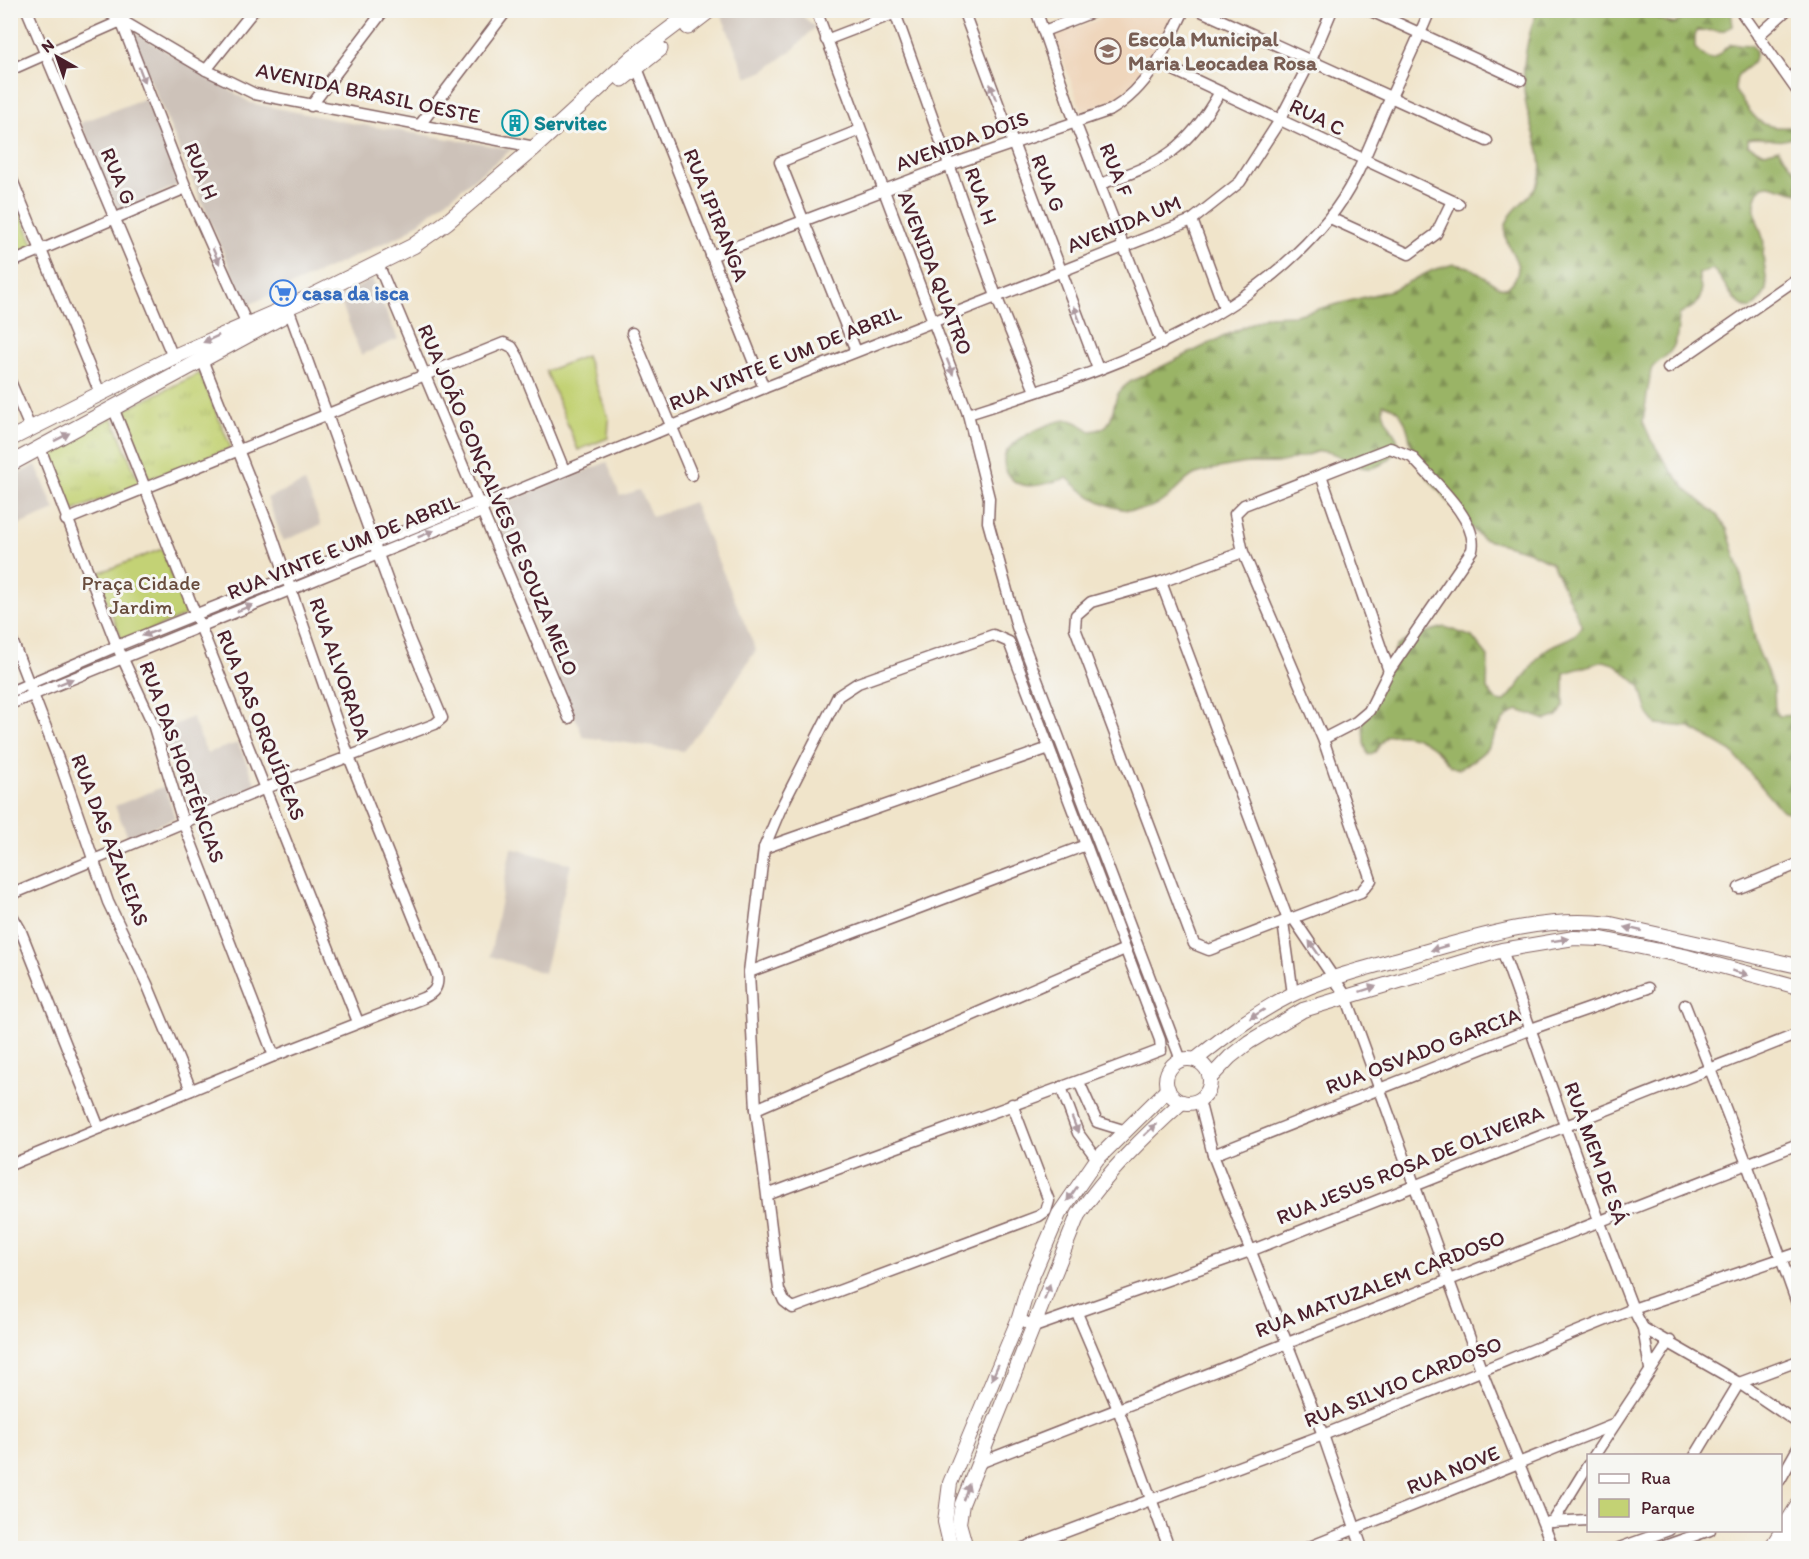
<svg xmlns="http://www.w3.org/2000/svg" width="1809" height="1559" font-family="Itim,sans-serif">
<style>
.built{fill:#efd6bc}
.industrial{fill:#cdc2b9}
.grass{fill:url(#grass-tufts);stroke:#867850;stroke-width:1.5}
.forest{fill:url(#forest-firs);stroke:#726a48;stroke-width:1.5}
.green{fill:#c3d274;stroke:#867850;stroke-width:1.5}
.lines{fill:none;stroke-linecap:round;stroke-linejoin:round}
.minor-casing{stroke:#846463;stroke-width:13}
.tertiary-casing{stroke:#846463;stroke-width:16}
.secondary-casing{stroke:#846463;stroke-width:17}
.minor{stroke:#fff;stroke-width:10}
.tertiary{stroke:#fff;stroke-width:14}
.secondary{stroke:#fff;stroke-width:15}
.oneway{fill:#ae9aa0}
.labels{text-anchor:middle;stroke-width:6;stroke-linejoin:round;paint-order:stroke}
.education-label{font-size:21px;font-weight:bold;fill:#785e54;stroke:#f6f6f2;text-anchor:start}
.street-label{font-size:21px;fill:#4a1f2b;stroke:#f6f6f2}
.culture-label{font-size:21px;font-weight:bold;fill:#0d838f;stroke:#f6f6f2;text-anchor:start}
.shop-label{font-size:21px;font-weight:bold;fill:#366cbe;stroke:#f6f6f2;text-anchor:start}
.park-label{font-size:21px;fill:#684c3d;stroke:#f6f6f2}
</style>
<defs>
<pattern id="grass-tufts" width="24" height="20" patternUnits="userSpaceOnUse" patternTransform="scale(1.5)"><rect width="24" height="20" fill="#c3d274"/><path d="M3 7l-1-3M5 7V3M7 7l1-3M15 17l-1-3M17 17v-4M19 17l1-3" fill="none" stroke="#a9b465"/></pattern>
<pattern id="forest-firs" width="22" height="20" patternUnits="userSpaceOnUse" patternTransform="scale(1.5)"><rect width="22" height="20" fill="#9ab466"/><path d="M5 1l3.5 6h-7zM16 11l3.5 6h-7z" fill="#809254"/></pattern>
</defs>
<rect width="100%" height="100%" fill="#f6f6f2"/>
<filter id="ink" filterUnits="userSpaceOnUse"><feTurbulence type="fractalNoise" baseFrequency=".0167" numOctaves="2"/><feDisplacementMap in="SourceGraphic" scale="12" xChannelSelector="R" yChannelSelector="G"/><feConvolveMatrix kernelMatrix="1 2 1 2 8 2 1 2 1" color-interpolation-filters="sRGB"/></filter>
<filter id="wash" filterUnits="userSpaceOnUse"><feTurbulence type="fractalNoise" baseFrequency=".008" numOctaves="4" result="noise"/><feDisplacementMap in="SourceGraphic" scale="24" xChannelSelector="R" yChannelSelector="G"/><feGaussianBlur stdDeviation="1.35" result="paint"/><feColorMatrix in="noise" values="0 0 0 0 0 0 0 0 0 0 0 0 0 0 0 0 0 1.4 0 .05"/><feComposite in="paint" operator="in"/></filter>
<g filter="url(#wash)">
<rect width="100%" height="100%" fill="#f0e4ca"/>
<polygon class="built" points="1120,11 1175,11 1149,66 1136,84 1117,99 1082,112 1054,36"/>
<g class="industrial">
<polygon points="726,10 797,11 815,27 795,48 764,71 747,78 721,14"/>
<polygon points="128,28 251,103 356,124 512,149 404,234 246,306"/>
<polygon points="146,98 180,184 119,212 80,123"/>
<polygon points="372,279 398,339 361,355 339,297"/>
<polygon points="607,462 620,496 640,490 652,517 693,502 756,650 716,711 683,751 583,737 492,508"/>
<polygon points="36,465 55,510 11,528 11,477"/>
<polygon points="305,482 321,525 283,541 267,498"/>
<polygon points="192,717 207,753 238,743 256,785 194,811 160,732"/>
<polygon points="165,786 175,818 128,837 115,806"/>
<polygon points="511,848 571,864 544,973 490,956"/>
</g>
<g class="grass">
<polygon points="200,373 231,448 149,479 122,411"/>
<polygon points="112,417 140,484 68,513 46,451"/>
</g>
<path class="forest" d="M 1537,11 L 1653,11 L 1657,18 C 1681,31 1679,15 1696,11 C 1707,8 1721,11 1731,11 L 1733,26 L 1722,31 L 1698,30 L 1695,35 L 1695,48 C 1716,69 1714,55 1731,44 L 1752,45 L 1756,51 L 1754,61 C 1742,75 1736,67 1735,91 C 1754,115 1756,130 1789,127 L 1794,131 L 1794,137 C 1774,146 1767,134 1748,139 L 1748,145 L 1765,153 L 1778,149 L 1798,174 L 1798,193 L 1770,185 L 1762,186 C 1749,206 1756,217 1763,238 C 1765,245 1763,250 1763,256 C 1766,283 1774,291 1750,309 C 1728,302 1728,282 1712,269 L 1699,273 C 1698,280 1700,282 1701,289 C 1703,303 1690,309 1679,315 C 1678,327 1678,344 1669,353 C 1663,360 1655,362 1651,370 L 1643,421 L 1651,440 L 1670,469 L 1688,491 L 1718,516 L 1727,529 L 1740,571 L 1757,648 L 1774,688 L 1775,711 L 1779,716 L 1798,715 L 1798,814 L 1784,811 L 1778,806 L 1732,752 L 1689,727 L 1656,724 L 1648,714 L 1641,687 L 1616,665 L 1604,661 L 1564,673 L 1564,706 L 1558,716 L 1546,720 L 1518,710 C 1496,721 1500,729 1489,746 C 1482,756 1469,763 1459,769 C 1450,768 1447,762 1441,755 C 1426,739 1407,732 1386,736 L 1375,752 L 1368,755 L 1364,743 L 1363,719 L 1397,646 L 1415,635 L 1445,627 L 1472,637 L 1488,657 L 1487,689 L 1497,701 L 1504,702 C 1518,689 1529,669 1541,654 C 1553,640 1573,643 1582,626 L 1552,563 L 1528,551 L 1483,539 L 1476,533 C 1463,517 1423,476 1416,461 C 1407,440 1411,409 1383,404 C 1380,429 1420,442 1380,465 C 1358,478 1338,446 1316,452 C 1304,456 1290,461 1277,463 C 1265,464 1252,462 1241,464 C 1227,466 1210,470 1196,474 C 1185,478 1175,493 1165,500 C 1131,523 1094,503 1067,478 C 1049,483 1020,495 1007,473 C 1004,467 1003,461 1005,455 C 1011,439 1053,420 1069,420 C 1077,421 1084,427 1090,431 C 1115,430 1110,414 1117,396 C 1119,390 1125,386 1130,382 L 1266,316 L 1295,315 L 1392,290 L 1433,270 L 1454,264 L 1469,267 L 1499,287 L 1507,288 C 1533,265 1504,253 1505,230 C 1507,208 1536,197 1540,177 C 1544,155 1532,130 1527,109 C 1519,75 1525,43 1537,11 Z"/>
<g class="green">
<polygon points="10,187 35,249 10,259"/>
<polygon points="586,356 609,419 608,438 578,450 546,371"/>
<polygon points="162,549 186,615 123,642 96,574"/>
</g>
</g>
<g filter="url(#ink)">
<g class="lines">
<g class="minor-casing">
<g id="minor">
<polyline points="27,10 173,357"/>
<polyline points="104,10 206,70 255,94 535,147"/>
<polyline points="816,10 968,414 989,498 988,522 1017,627 1181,1060"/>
<polyline points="963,10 1098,369"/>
<polyline points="1036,10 1075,122 1162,344"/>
<polyline points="1199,10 1487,141"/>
<polyline points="1369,10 1521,80"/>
<polyline points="1740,10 1798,92"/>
<polyline points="895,13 996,296 1035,391"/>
<polyline points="121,21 186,188 250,331"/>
<polyline points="1044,31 1098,10"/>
<polyline points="1758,36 1787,10"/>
<polyline points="826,40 901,11"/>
<polyline points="635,63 764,388"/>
<polyline points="1159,63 1459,204"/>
<polyline points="10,70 121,21 129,10"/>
<polyline points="206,70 254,10"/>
<polyline points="311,106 384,10"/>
<polyline points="419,126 507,10"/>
<polyline points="10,175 100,393"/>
<path d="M 1100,184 C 1164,163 1186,150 1220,92"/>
<polyline points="1330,218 1409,254 1436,234 1452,201"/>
<polyline points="1192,220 1224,307"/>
<path d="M 711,256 L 950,165 L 1111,110 C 1149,87 1166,49 1184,10"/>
<polyline points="10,263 186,188"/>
<polyline points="378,264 569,718"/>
<polyline points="632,333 692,475"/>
<polyline points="856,351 780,162 860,130"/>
<polyline points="1668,368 1798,278"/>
<polyline points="10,381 31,430"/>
<polyline points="114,410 358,1022"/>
<path d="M 968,414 C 1097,373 1241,328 1329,218 C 1355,187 1369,146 1385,110 C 1400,77 1416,44 1430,10"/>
<polyline points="40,448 117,646 153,724 183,822 274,1056"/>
<polyline points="1321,475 1389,671"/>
<polyline points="66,520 504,343 512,347 518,357 564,470"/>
<path d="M 1243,552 L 1323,739 L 1371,880 L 1361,892 L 1209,950 L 1194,944 L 1075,628 L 1076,615 L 1091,602 L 1161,582 L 1243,552 L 1235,514 L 1244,505 L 1390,448 L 1412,457 C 1431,479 1479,520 1472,550 L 1389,671 L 1369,711 L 1356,722 L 1323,739"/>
<polyline points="1161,582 1288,920"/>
<polyline points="10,635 62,769 108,902 147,984 191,1090"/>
<polyline points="10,692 117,646 477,502 487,503 764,388 1192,220 1240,182 1280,120 1311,60 1332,10"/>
<polyline points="10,704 481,512 487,503"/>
<polyline points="764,848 1049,748"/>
<polyline points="1739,888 1798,864"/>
<polyline points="10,895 266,788 435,724 442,718 407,634 287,305"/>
<polyline points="10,912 20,929 99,1128"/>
<polyline points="1293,918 1346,996 1482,1372 1553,1548"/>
<polyline points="1283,922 1293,994"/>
<polyline points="1502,950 1599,1220 1633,1309 1643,1328 1650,1369"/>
<polyline points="749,972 1086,845"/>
<polyline points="1685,1005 1747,1164 1798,1306"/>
<polyline points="1079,1082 1097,1122 1123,1130"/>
<polyline points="1061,1087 1078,1133 1097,1159"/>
<polyline points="1199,1100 1213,1155 1323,1435 1362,1548"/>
<polyline points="756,1109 1125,949"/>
<polyline points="1213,1155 1531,1029 1648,988"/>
<path d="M 10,1165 L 274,1056 L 423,998 C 434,993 439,987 437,975 L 349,757 L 270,530 L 203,362"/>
<path d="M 767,1195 C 898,1146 1030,1100 1161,1050 L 1160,1040 L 1009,642 L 993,635 L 858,683 L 838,696 L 780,810 L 764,848 L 749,972 L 756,1109 L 779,1290 L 784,1301 L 793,1308 L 1039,1216 L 1046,1211 L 1049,1201 L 1012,1104"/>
<polyline points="1077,1313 1118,1409 1169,1548"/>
<polyline points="1019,1318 1034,1327 1250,1251 1798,1034"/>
<polyline points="1643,1328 1739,1383 1798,1423"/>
<polyline points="1594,1456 1670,1341"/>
<polyline points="1695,1456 1739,1383 1798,1361"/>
<polyline points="977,1464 1798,1144"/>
<polyline points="1780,1480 1798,1448"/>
<polyline points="1549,1522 1588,1520"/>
<polyline points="1553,1522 1588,1465"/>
<polyline points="1023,1548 1323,1435 1633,1309 1798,1253"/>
<polyline points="1307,1548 1613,1425"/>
<polyline points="1619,1548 1669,1530"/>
<polyline points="1659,1548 1710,1530"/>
</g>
</g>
<g class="tertiary-casing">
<g id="tertiary">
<circle cx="1188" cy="1081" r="22"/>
<path d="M 1195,1060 C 1225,1036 1255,1013 1289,996 C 1325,978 1367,968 1406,957 C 1474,938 1540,915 1611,924 L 1798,966"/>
<polyline points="1210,1078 1230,1057 1249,1042 1303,1010 1502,950 1574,938 1602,939 1684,956 1798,987"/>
<polyline points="951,1548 945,1522 950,1483 1019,1318 1029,1284 1059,1214 1097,1159 1168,1089"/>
<path d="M 966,1548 L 959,1523 L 962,1504 L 1078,1215 C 1108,1172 1143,1137 1182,1102"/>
<polyline points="1771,1548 1798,1505"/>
<polyline points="1784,1548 1798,1526"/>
</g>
</g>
<g class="secondary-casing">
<g id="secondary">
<polyline points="688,27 710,10"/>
<polyline points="622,79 660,49"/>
<polyline points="10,439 173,357 304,300 413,246 447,222 535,147 633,57 695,10"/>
<polyline points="10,464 283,316"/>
</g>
</g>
<use href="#minor" class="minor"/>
<use href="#tertiary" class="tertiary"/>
<use href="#secondary" class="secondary"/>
</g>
<defs><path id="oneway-solid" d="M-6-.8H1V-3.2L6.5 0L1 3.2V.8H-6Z" transform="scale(1.5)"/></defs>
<g class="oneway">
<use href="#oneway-solid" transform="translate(142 75) rotate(69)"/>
<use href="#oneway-solid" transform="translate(993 92) rotate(-110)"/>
<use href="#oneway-solid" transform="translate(216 256) rotate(66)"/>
<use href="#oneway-solid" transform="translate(1077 314) rotate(-111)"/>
<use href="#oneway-solid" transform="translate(211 339) rotate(155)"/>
<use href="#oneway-solid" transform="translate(950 367) rotate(69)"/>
<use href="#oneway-solid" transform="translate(62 437) rotate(-27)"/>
<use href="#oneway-solid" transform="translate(426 534) rotate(-22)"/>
<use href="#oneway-solid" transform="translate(245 608) rotate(-23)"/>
<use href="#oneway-solid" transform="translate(150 633) rotate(159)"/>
<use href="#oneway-solid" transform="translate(65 682) rotate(-22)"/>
<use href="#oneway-solid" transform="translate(1633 929) rotate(-167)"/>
<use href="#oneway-solid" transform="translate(1560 940) rotate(-9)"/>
<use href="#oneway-solid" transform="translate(1314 948) rotate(-125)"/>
<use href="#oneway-solid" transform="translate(1439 948) rotate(164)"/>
<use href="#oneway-solid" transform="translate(1740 973) rotate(16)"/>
<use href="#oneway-solid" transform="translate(1368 989) rotate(-18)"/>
<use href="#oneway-solid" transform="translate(1257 1014) rotate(148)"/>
<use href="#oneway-solid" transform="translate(1075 1125) rotate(69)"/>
<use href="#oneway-solid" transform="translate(1150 1130) rotate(-43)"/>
<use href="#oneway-solid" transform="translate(1072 1194) rotate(125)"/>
<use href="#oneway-solid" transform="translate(1047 1292) rotate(-70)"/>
<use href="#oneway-solid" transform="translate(995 1372) rotate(114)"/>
<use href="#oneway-solid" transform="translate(966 1492) rotate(-70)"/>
</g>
</g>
<defs>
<g id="school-ring" transform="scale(1.35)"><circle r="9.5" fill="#f6f6f2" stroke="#8d6e63" stroke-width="1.5"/><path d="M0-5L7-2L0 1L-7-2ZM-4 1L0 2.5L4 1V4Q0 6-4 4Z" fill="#8d6e63"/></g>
<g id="building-ring" transform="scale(1.35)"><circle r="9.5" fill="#f6f6f2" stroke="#0f9aa8" stroke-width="1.5"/><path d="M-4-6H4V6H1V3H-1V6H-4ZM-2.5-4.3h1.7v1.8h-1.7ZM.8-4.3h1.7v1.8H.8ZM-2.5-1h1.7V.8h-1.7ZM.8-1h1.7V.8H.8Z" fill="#0f9aa8"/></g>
<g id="supermarket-ring" transform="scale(1.35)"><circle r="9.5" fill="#f6f6f2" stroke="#3f7fe0" stroke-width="1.5"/><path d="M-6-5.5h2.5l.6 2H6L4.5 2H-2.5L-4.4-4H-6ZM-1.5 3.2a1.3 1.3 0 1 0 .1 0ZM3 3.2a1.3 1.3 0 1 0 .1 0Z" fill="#3f7fe0"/></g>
</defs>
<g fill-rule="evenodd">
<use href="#school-ring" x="1108" y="51"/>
<use href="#building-ring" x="515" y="123"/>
<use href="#supermarket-ring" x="283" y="293"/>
</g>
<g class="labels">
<g class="education-label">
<text x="1128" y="46">Escola Municipal<tspan x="1128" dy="24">Maria Leocadea Rosa</tspan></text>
</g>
<g class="street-label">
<text transform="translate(368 93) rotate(12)" y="7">AVENIDA BRASIL OESTE</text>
<text transform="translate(1317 117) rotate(26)" y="7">RUA C</text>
<text transform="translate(962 141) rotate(-20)" y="7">AVENIDA DOIS</text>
<text transform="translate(1116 170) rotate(68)" y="7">RUA F</text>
<text transform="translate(201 171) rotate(68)" y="7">RUA H</text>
<text transform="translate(118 176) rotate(67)" y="7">RUA G</text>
<text transform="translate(1048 183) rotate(69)" y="7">RUA G</text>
<text transform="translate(981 196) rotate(70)" y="7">RUA H</text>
<text transform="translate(716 215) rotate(68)" y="7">RUA IPIRANGA</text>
<text transform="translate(1124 224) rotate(-22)" y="7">AVENIDA UM</text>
<text transform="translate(935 273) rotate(69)" y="7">AVENIDA QUATRO</text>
<text transform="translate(785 358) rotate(-22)" y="7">RUA VINTE E UM DE ABRIL</text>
<text transform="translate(498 500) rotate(67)" y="7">RUA JOÃO GONÇALVES DE SOUZA MELO</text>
<text transform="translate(343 547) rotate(-22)" y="7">RUA VINTE E UM DE ABRIL</text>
<text transform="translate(340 669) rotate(71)" y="7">RUA ALVORADA</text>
<text transform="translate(261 725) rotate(68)" y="7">RUA DAS ORQUÍDEAS</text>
<text transform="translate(182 762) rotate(70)" y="7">RUA DAS HORTÊNCIAS</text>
<text transform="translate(110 840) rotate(69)" y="7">RUA DAS AZALEIAS</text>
<text transform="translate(1423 1051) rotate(-21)" y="7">RUA OSVADO GARCIA</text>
<text transform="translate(1596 1153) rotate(70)" y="7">RUA MEM DE SÁ</text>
<text transform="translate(1410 1165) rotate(-22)" y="7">RUA JESUS ROSA DE OLIVEIRA</text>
<text transform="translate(1380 1284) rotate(-21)" y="7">RUA MATUZALEM CARDOSO</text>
<text transform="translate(1403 1382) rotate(-22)" y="7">RUA SILVIO CARDOSO</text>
<text transform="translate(1453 1470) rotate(-22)" y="7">RUA NOVE</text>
</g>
<g class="culture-label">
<text x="534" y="130">Servitec</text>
</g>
<g class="shop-label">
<text x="302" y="300">casa da isca</text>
</g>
<g class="park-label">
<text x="141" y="590">Praça Cidade<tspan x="141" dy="24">Jardim</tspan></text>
</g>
</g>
<rect width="1809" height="1559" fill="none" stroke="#f6f6f2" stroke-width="36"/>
<rect x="1587" y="1454" width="195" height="78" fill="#f6f6f2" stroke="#b1a0a2" stroke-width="1.5"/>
<rect x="1599" y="1474" width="30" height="9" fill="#ffffff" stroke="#b1a0a2" stroke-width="1.5"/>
<text x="1641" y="1484" font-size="18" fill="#4a1f2b">Rua</text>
<rect x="1599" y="1499" width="30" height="18" fill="#c3d274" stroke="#b1a0a2" stroke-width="1.5"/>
<text x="1641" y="1514" font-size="18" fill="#4a1f2b">Parque</text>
<g transform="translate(57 57) rotate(320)" stroke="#f6f6f2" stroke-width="4.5" paint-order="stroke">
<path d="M0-4.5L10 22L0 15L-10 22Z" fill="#4a1f2b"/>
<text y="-9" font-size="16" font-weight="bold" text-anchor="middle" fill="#4a1f2b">N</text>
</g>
</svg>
